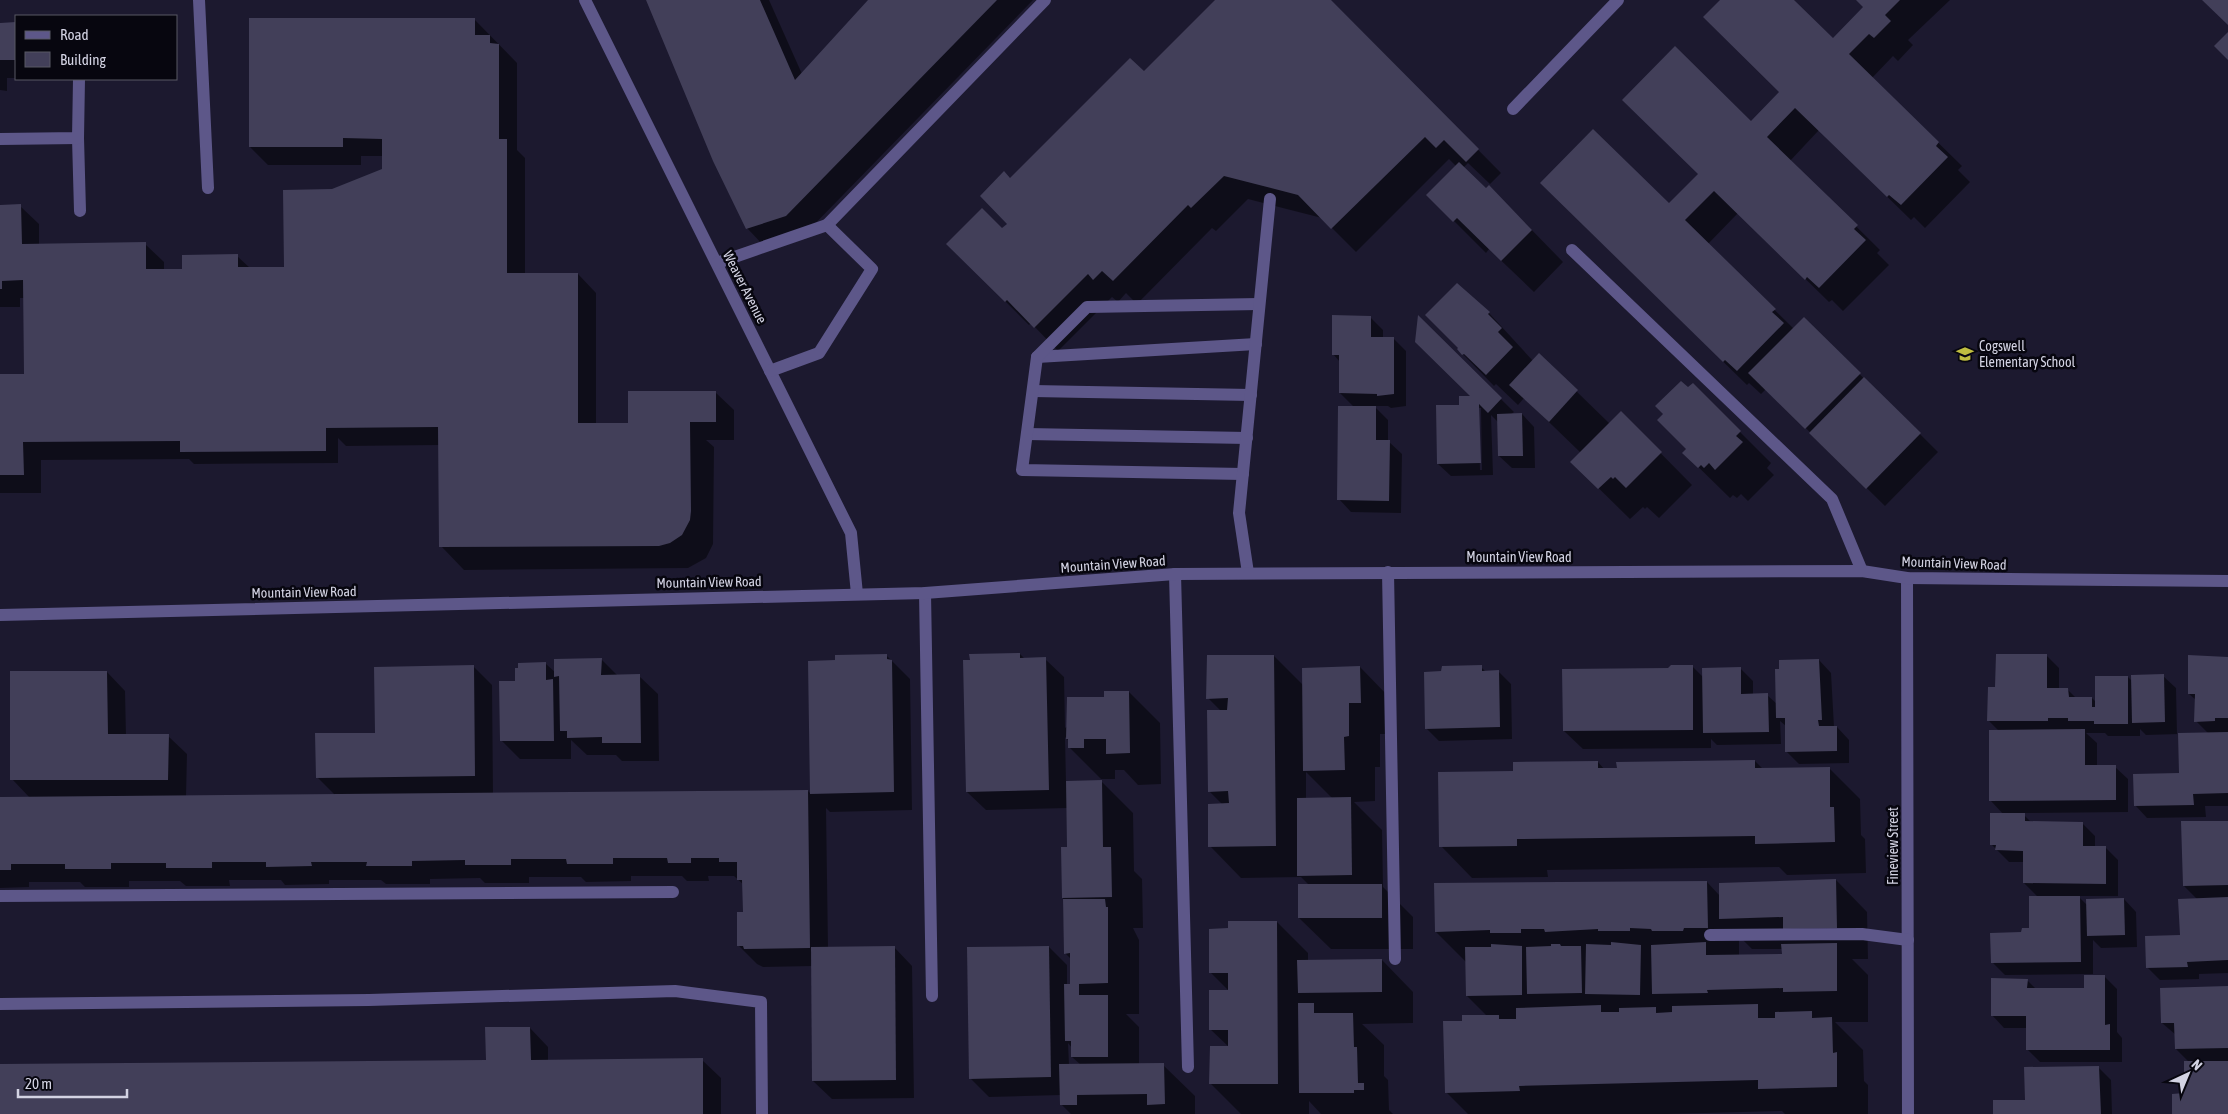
<svg xmlns="http://www.w3.org/2000/svg" width="2228" height="1114" font-family="'Asap Condensed',sans-serif">
<style>
.shadow{fill:#0007;fill-rule:evenodd}
.building{fill:#423f59}
.lines{fill:none;stroke-linecap:round;stroke-linejoin:round}
.minor{stroke:#5d5789;stroke-width:12}
.labels{text-anchor:middle;stroke-width:5;stroke-linejoin:round;paint-order:stroke}
.street-label{font-size:14px;fill:#d3d3e3;stroke:#07060f}
.poi-label{font-size:14px;fill:#d3d3e3;stroke:#07060f;text-anchor:start}
</style>
<rect width="100%" height="100%" fill="#1c192f"/>
<g class="shadow">
<polygon points="648,0 769,0 802,74 869,0 1033,0 804,235 765,247 747,228"/>
<polygon points="1217,0 1330,0 1501,173 1490,184 1468,163 1463,168 1486,190 1489,186 1563,262 1534,292 1489,249 1486,253 1428,195 1456,166 1449,159 1356,252 1322,218 1248,199 1216,231 1212,228 1137,304 1126,293 1118,302 1112,297 1058,351 1031,323 1029,325 948,244 1002,229 1008,224 1010,179 1144,73"/>
<polygon points="1722,0 1792,0 1833,40 1865,7 1857,0 1950,0 1908,40 1913,45 1898,61 1893,56 1872,78 1962,166 1958,170 1970,182 1925,228 1914,217 1911,220 1819,130 1790,161 1880,250 1877,253 1889,265 1843,311 1832,300 1829,302 1738,213 1708,244 1794,329 1804,319 1938,452 1885,506 1766,389 1761,394 1749,383 1747,385 1565,207 1669,205 1781,92"/>
<polygon points="474,19 517,63 517,150 525,158 525,274 578,274 596,293 596,424 631,424 715,392 734,410 734,440 706,440 714,447 713,544 706,558 688,568 464,570 441,546 440,445 346,446 338,438 338,463 194,464 189,459 41,460 41,493 0,493 0,376 25,375 24,298 20,298 20,307 0,307 0,206 20,206 39,224 39,245 145,244 164,262 164,270 183,270 237,256 250,268 285,268 332,190 383,170 384,156 361,156 361,165 268,165 250,147"/>
<polygon points="0,24 16,24 16,78 7,78 7,91 0,90"/>
<polygon points="1457,284 1489,313 1533,361 1539,355 1610,424 1621,413 1692,485 1659,518 1647,507 1645,509 1643,507 1630,519 1572,462 1581,453 1524,398 1518,405 1496,384 1494,386 1458,349"/>
<polygon points="1371,318 1383,330 1383,338 1393,338 1406,351 1406,406 1391,408 1388,406 1374,406 1388,420 1388,441 1402,454 1401,513 1351,512 1339,499 1354,407 1340,393 1340,362 1333,354"/>
<path d="M 1419,318 L 1514,412 L 1510,415 L 1522,414 L 1534,427 L 1535,468 L 1512,468 L 1499,456 L 1498,422 L 1491,415 L 1493,475 L 1451,476 L 1438,464 L 1461,406 L 1473,397 ZM 1478,408 L 1481,408 L 1482,470 L 1480,470 Z"/>
<polygon points="1693,385 1771,463 1767,468 1774,475 1748,501 1741,494 1737,498 1733,495 1730,498 1684,453 1688,449 1688,389"/>
<path d="M 1020,654 L 1025,659 L 1045,659 L 1064,677 L 1065,728 L 1105,698 L 1129,692 L 1160,723 L 1161,784 L 1138,785 L 1124,770 L 1115,770 L 1115,779 L 1101,779 L 1069,747 L 1069,741 L 1065,737 L 1066,782 L 1101,781 L 1133,813 L 1134,871 L 1142,879 L 1143,928 L 1133,928 L 1139,940 L 1139,1014 L 1126,1014 L 1139,1027 L 1139,1065 L 1163,1065 L 1195,1096 L 1195,1114 L 1071,1114 L 1061,1104 L 1061,1095 L 989,1097 L 970,1078 L 1049,947 L 1067,965 L 1067,985 L 1072,985 L 1072,960 L 1065,953 L 1063,898 L 1068,848 L 1068,808 L 986,810 L 967,792 ZM 1068,1043 L 1072,1048 L 1072,1057 L 1081,1065 L 1069,1065 Z"/>
<polygon points="886,655 910,679 912,810 830,812 826,808 828,948 894,947 912,966 914,1098 832,1099 813,1081 813,966 763,967 757,964 738,945 744,914 744,885 734,876 708,876 709,881 687,881 682,876 631,876 631,881 586,882 581,877 529,877 529,883 485,883 480,878 430,879 430,884 386,884 381,880 329,880 329,884 285,885 281,880 229,880 230,886 186,886 180,881 129,881 129,887 85,887 80,882 29,882 29,887 0,888 0,798 30,798 12,779 107,672 125,691 126,736 168,736 187,754 186,797 335,795 317,777 473,666 492,685 493,794 808,791 811,794 809,662 837,661"/>
<polygon points="2046,655 2059,668 2059,689 2068,690 2076,698 2092,698 2096,702 2128,677 2132,681 2163,676 2176,688 2177,734 2208,733 2196,721 2196,700 2189,694 2189,656 2228,658 2228,806 2205,806 2206,817 2147,818 2135,805 2180,774 2179,734 2146,735 2140,729 2140,736 2108,736 2105,733 2086,733 2097,743 2097,767 2115,767 2128,779 2128,812 2022,813 2032,823 2082,823 2095,836 2095,847 2106,848 2118,860 2118,896 2078,896 2087,905 2124,899 2136,912 2137,947 2101,948 2093,940 2093,974 2005,975 1993,963 2022,934 2031,930 2039,898 2024,883 2024,862 2009,862 1991,844 2004,815 1991,801 1999,731 1989,721 1997,688"/>
<path d="M 1274,656 L 1303,685 L 1360,667 L 1391,699 L 1392,734 L 1380,734 L 1380,767 L 1375,767 L 1375,801 L 1354,802 L 1382,830 L 1383,887 L 1413,917 L 1413,949 L 1331,949 L 1299,918 L 1309,885 L 1301,877 L 1241,878 L 1210,846 L 1223,805 L 1209,791 L 1221,711 L 1208,698 ZM 1306,772 L 1333,799 L 1306,799 Z"/>
<polygon points="601,659 618,676 639,676 658,694 659,761 622,761 616,755 587,755 571,740 571,759 520,759 501,740 516,682 546,664 556,673"/>
<polygon points="1819,660 1831,673 1834,727 1837,727 1849,740 1849,763 1799,764 1786,751 1786,726 1780,721 1781,744 1717,745 1711,739 1711,748 1583,749 1564,731 1668,670 1692,666 1703,677 1740,668 1753,681 1753,695 1767,695 1777,704"/>
<polygon points="1481,667 1486,672 1498,671 1511,684 1512,739 1439,741 1426,728"/>
<polygon points="1755,761 1763,769 1829,768 1860,799 1861,835 1865,839 1866,873 1787,875 1779,867 1547,870 1548,877 1472,878 1441,846 1514,772 1598,762 1605,770"/>
<polygon points="2228,822 2228,973 2199,974 2199,979 2160,980 2147,967 2181,936 2198,900 2184,886"/>
<path d="M 1836,880 L 1867,912 L 1868,959 L 1852,959 L 1868,975 L 1868,1022 L 1835,1022 L 1863,1050 L 1864,1081 L 1868,1085 L 1868,1114 L 1785,1114 L 1782,1111 L 1667,1114 L 1468,1114 L 1446,1092 L 1463,1022 L 1487,1016 L 1467,996 L 1467,963 L 1436,932 L 1707,882 L 1720,896 ZM 1739,936 L 1752,949 L 1783,949 L 1783,955 L 1739,956 Z"/>
<polygon points="1277,922 1308,953 1308,961 1382,960 1413,992 1413,1023 1362,1024 1384,1045 1384,1076 1388,1080 1389,1110 1393,1114 1321,1114 1309,1101 1309,1114 1241,1114 1211,1084 1229,1047 1210,1029 1229,991 1210,972 1230,930"/>
<polygon points="2105,977 2117,989 2117,1032 2122,1038 2122,1062 2040,1062 2027,1049 2027,1028 2004,1028 1992,1015 2027,980 2036,989 2086,989"/>
<polygon points="2228,987 2228,1114 2174,1114 2185,1094 2189,1062 2176,1049 2176,1035 2162,1023"/>
<polygon points="530,1028 548,1047 548,1061 702,1060 721,1078 721,1114 0,1114 0,1065 487,1061"/>
<polygon points="2099,1068 2111,1080 2112,1114 1994,1114"/>
</g>
<g class="building">
<polygon points="646,0 760,0 795,80 868,0 997,0 786,216 746,229 713,161"/>
<polygon points="1215,0 1331,0 1479,149 1466,162 1444,140 1436,148 1425,137 1331,229 1298,195 1224,176 1191,208 1188,205 1113,281 1102,271 1093,280 1088,274 1034,328 1007,300 1005,302 946,244 982,208 1002,228 1007,224 980,196 1004,171 1010,178 1130,58 1144,71"/>
<polygon points="1720,0 1794,0 1833,38 1863,7 1856,0 1900,0 1885,15 1891,21 1874,38 1869,34 1849,54 1939,142 1936,146 1948,157 1901,205 1889,195 1887,197 1795,108 1767,137 1858,225 1854,229 1866,240 1819,288 1807,277 1805,280 1714,191 1685,220 1776,309 1772,312 1784,323 1737,371 1725,360 1723,362 1540,183 1593,129 1669,203 1698,174 1622,100 1675,46 1751,121 1779,92 1703,17"/>
<polygon points="2202,0 2228,0 2228,25"/>
<polygon points="249,18 475,18 475,35 490,35 490,43 499,44 499,139 507,139 507,273 578,273 578,423 628,423 628,391 716,391 716,422 690,422 691,511 690,520 682,535 670,543 659,546 439,547 438,427 326,428 326,451 180,452 180,441 23,442 24,475 0,475 0,374 24,374 23,280 2,281 2,289 0,289 0,205 21,204 22,244 146,242 146,269 182,269 182,255 238,254 238,267 284,267 283,190 332,189 382,169 382,139 343,138 343,147 249,147"/>
<polygon points="16,22 16,60 0,60 0,23"/>
<polygon points="2228,32 2228,60 2214,46"/>
<polygon points="1459,162 1486,188 1489,185 1532,230 1501,261 1457,218 1453,222 1426,195"/>
<polygon points="1457,283 1490,312 1488,314 1502,328 1498,332 1513,347 1486,375 1464,354 1462,355 1457,349 1458,348 1425,315"/>
<polygon points="1332,315 1371,316 1371,337 1394,337 1394,394 1377,396 1377,394 1339,393 1339,355 1332,355"/>
<polygon points="1418,315 1502,398 1488,413 1479,404 1481,463 1437,464 1436,405 1459,405 1459,396 1470,396 1415,342"/>
<polygon points="1804,317 1861,373 1805,429 1748,373"/>
<polygon points="1539,353 1578,390 1549,422 1509,385"/>
<polygon points="1864,377 1921,433 1866,489 1809,433"/>
<polygon points="1681,381 1688,387 1693,383 1741,431 1736,436 1743,442 1715,470 1709,463 1704,468 1701,465 1698,468 1682,453 1686,449 1657,420 1663,414 1655,406"/>
<polygon points="1338,406 1376,406 1376,440 1390,440 1389,501 1337,500"/>
<polygon points="1621,411 1662,452 1626,488 1615,477 1613,479 1611,477 1598,489 1570,462"/>
<polygon points="1522,413 1523,456 1498,456 1497,414"/>
<polygon points="1020,653 1020,658 1046,657 1049,790 966,792 963,660 970,660 969,654"/>
<polygon points="887,654 887,659 892,660 894,792 810,794 808,661 835,660 835,655"/>
<polygon points="1996,654 2047,654 2047,688 2068,688 2069,697 2092,697 2092,707 2095,707 2095,676 2128,676 2128,724 2094,724 2094,721 2068,721 2068,718 2048,718 2048,721 1987,721 1988,687 1995,687"/>
<polygon points="1207,655 1274,655 1276,846 1208,847 1208,804 1229,803 1228,791 1208,792 1207,710 1227,710 1228,698 1206,699"/>
<polygon points="2188,655 2228,657 2228,718 2215,718 2215,721 2194,722 2195,694 2188,694"/>
<polygon points="602,658 601,675 640,674 641,743 602,743 602,737 567,738 567,731 560,731 559,676 554,677 554,659"/>
<polygon points="1819,659 1822,720 1818,720 1819,726 1837,726 1837,751 1785,752 1785,718 1776,718 1775,669 1779,669 1779,660"/>
<polygon points="546,662 546,680 553,679 554,741 500,741 499,681 515,681 515,668 518,668 518,663"/>
<polygon points="474,665 475,776 316,778 315,733 375,733 374,667"/>
<polygon points="1482,665 1482,671 1499,670 1500,727 1425,729 1424,672 1441,671 1442,666"/>
<polygon points="1671,665 1693,665 1693,730 1563,731 1562,669 1668,668"/>
<polygon points="1360,666 1361,703 1349,703 1349,736 1344,737 1345,770 1303,771 1302,668"/>
<polygon points="1741,667 1741,694 1768,693 1769,732 1703,733 1702,668"/>
<polygon points="10,671 107,671 108,734 169,734 168,780 10,780"/>
<polygon points="2164,674 2165,722 2132,723 2131,675"/>
<polygon points="1104,691 1129,691 1130,753 1106,754 1106,739 1084,739 1084,748 1068,748 1068,739 1066,739 1067,697 1104,697"/>
<polygon points="2085,729 2085,765 2116,765 2116,800 1989,801 1989,730"/>
<polygon points="2228,732 2228,793 2193,794 2194,805 2134,806 2133,774 2179,773 2178,733"/>
<polygon points="1755,760 1755,768 1830,767 1830,807 1834,807 1835,842 1755,844 1755,836 1517,839 1517,846 1439,847 1438,772 1513,771 1513,762 1598,761 1598,768 1617,768 1616,762"/>
<polygon points="1102,780 1103,847 1111,847 1112,897 1062,898 1061,847 1067,847 1066,781"/>
<polygon points="808,790 810,948 744,949 743,946 737,946 737,912 743,912 742,880 737,880 737,862 719,862 719,858 691,858 691,863 668,863 667,858 613,858 613,864 567,864 566,859 511,859 511,865 465,865 465,860 412,861 412,866 366,866 367,862 311,862 312,866 266,867 266,862 212,862 212,868 166,868 166,863 111,863 111,869 65,869 65,864 11,864 11,870 0,870 0,797"/>
<polygon points="1351,797 1352,875 1297,876 1297,798"/>
<polygon points="1990,813 2025,813 2025,821 2083,822 2083,846 2106,846 2106,884 2023,883 2023,851 1995,850 1996,845 1990,845"/>
<polygon points="2181,821 2228,821 2228,885 2183,886"/>
<polygon points="1836,879 1837,928 1783,929 1783,917 1719,919 1719,883"/>
<polygon points="1707,881 1708,928 1684,928 1683,931 1652,931 1651,929 1630,928 1630,931 1598,931 1598,929 1545,932 1544,929 1521,929 1521,933 1490,933 1490,930 1435,932 1434,883"/>
<rect x="1298" y="884" width="84" height="34"/>
<polygon points="2029,896 2080,896 2081,962 1991,963 1990,933 2021,932 2022,928 2029,928"/>
<polygon points="2228,897 2228,960 2187,962 2188,967 2146,968 2145,936 2180,935 2178,899"/>
<polygon points="2124,898 2125,935 2087,936 2086,899"/>
<polygon points="1063,899 1105,899 1106,907 1108,907 1108,983 1079,984 1079,995 1108,995 1108,1057 1071,1057 1071,1041 1065,1041 1064,984 1070,984 1070,953 1064,954"/>
<polygon points="1228,921 1277,921 1278,1084 1209,1084 1210,1046 1228,1046 1228,1030 1209,1030 1209,990 1228,990 1228,973 1209,973 1209,929 1228,928"/>
<polygon points="1611,942 1641,945 1640,995 1585,994 1586,944 1611,945"/>
<polygon points="1706,942 1706,955 1782,954 1781,944 1837,943 1837,991 1783,992 1783,988 1707,990 1708,993 1652,994 1651,945"/>
<polygon points="1491,944 1522,946 1522,995 1466,996 1465,947 1491,947"/>
<polygon points="1551,944 1560,944 1561,946 1581,946 1582,993 1527,994 1526,947 1551,946"/>
<polygon points="895,946 896,1080 812,1081 811,947"/>
<polygon points="1049,946 1051,1077 969,1079 967,947"/>
<polygon points="1382,959 1382,992 1298,993 1297,960"/>
<polygon points="2084,975 2105,975 2105,1025 2110,1024 2110,1050 2026,1050 2026,1016 1991,1016 1991,978 2028,979 2027,988 2084,988"/>
<polygon points="2228,986 2228,1048 2175,1049 2174,1023 2161,1023 2160,988"/>
<polygon points="1298,1003 1314,1003 1314,1013 1353,1013 1354,1047 1357,1047 1358,1083 1364,1083 1364,1090 1354,1090 1354,1093 1299,1093"/>
<polygon points="1758,1004 1758,1018 1775,1018 1775,1012 1812,1011 1812,1018 1832,1017 1833,1053 1837,1052 1837,1087 1758,1089 1758,1080 1519,1086 1520,1091 1445,1093 1443,1021 1462,1021 1462,1015 1499,1015 1499,1019 1516,1019 1516,1008 1601,1005 1601,1012 1619,1012 1619,1008 1656,1007 1656,1013 1672,1012 1672,1006"/>
<polygon points="485,1027 530,1027 531,1060 703,1058 703,1114 0,1114 0,1064 486,1060"/>
<polygon points="2184,1061 2228,1061 2228,1114 2172,1114 2172,1094 2184,1093"/>
<polygon points="1164,1063 1165,1104 1147,1105 1147,1094 1077,1095 1077,1105 1060,1105 1059,1064"/>
<polygon points="2099,1066 2101,1114 1993,1114 1993,1100 2025,1100 2024,1067"/>
</g>
<g class="lines">
<g class="minor">
<polyline points="199,0 208,188"/>
<polyline points="585,0 851,533 857,594"/>
<polyline points="1513,109 1618,0"/>
<polyline points="78,138 80,211"/>
<polyline points="0,139 78,138 79,79"/>
<polyline points="827,225 1045,0"/>
<polyline points="1572,250 1832,499 1862,571"/>
<polyline points="717,263 827,225 872,269 819,353 770,371"/>
<polyline points="1037,357 1256,344"/>
<polyline points="1033,391 1251,395"/>
<polyline points="1027,434 1247,438"/>
<polyline points="1243,474 1022,470 1037,357 1087,307 1259,304"/>
<polyline points="1388,572 1395,959"/>
<polyline points="1248,573 1239,513 1270,199"/>
<polyline points="1175,574 1188,1067"/>
<polyline points="1907,578 1908,1114"/>
<polyline points="925,593 932,996"/>
<polyline points="0,615 925,593 1175,574 1862,571 1907,578 2228,581"/>
<polyline points="0,896 673,892"/>
<polyline points="1710,935 1862,934 1908,940"/>
<polyline points="0,1004 369,1000 675,991 761,1002 762,1114"/>
</g>
</g>
<defs>
<g id="school-bare" transform="scale(1.35)"><path d="M0-5L7-2L0 1L-7-2ZM-4 1L0 2.5L4 1V4Q0 6-4 4Z" fill="#c0be41" stroke="#07060f" stroke-width="2.5" paint-order="stroke"/></g>
</defs>
<g fill-rule="evenodd">
<use href="#school-bare" x="1965" y="354"/>
</g>
<g class="labels">
<g class="street-label">
<text transform="translate(745 287) rotate(63)" y="5">Weaver Avenue</text>
<text x="1519" y="562">Mountain View Road</text>
<text transform="translate(1954 563) rotate(2)" y="5">Mountain View Road</text>
<text transform="translate(1113 564) rotate(-4)" y="5">Mountain View Road</text>
<text transform="translate(709 582) rotate(-1)" y="5">Mountain View Road</text>
<text transform="translate(304 592) rotate(-1)" y="5">Mountain View Road</text>
<text transform="translate(1893 846) rotate(-90)" y="5">Fineview Street</text>
</g>
<g class="poi-label">
<text x="1979" y="351">Cogswell<tspan x="1979" dy="16">Elementary School</tspan></text>
</g>
</g>
<rect x="15" y="15" width="162" height="65" fill="#07060f" stroke="#595864"/>
<rect x="25" y="31" width="25" height="8" fill="#5d5789" stroke="#595864"/>
<text x="60" y="40" font-size="15" fill="#d3d3e3">Road</text>
<rect x="25" y="52" width="25" height="15" fill="#423f59" stroke="#595864"/>
<text x="60" y="65" font-size="15" fill="#d3d3e3">Building</text>
<g transform="translate(2188 1074) rotate(44)" stroke="#07060f" stroke-width="4" paint-order="stroke">
<path d="M0-4L9 19L0 12L-9 19Z" fill="#d3d3e3"/>
<text y="-8" font-size="14" font-weight="bold" text-anchor="middle" fill="#d3d3e3">N</text>
</g>
<path d="M18 1089v8h109v-8" fill="none" stroke="#d3d3e3" stroke-width="2.5"/>
<text x="25" y="1089" font-size="15" fill="#d3d3e3" stroke="#07060f" stroke-width="4" paint-order="stroke">20 m</text>
</svg>
